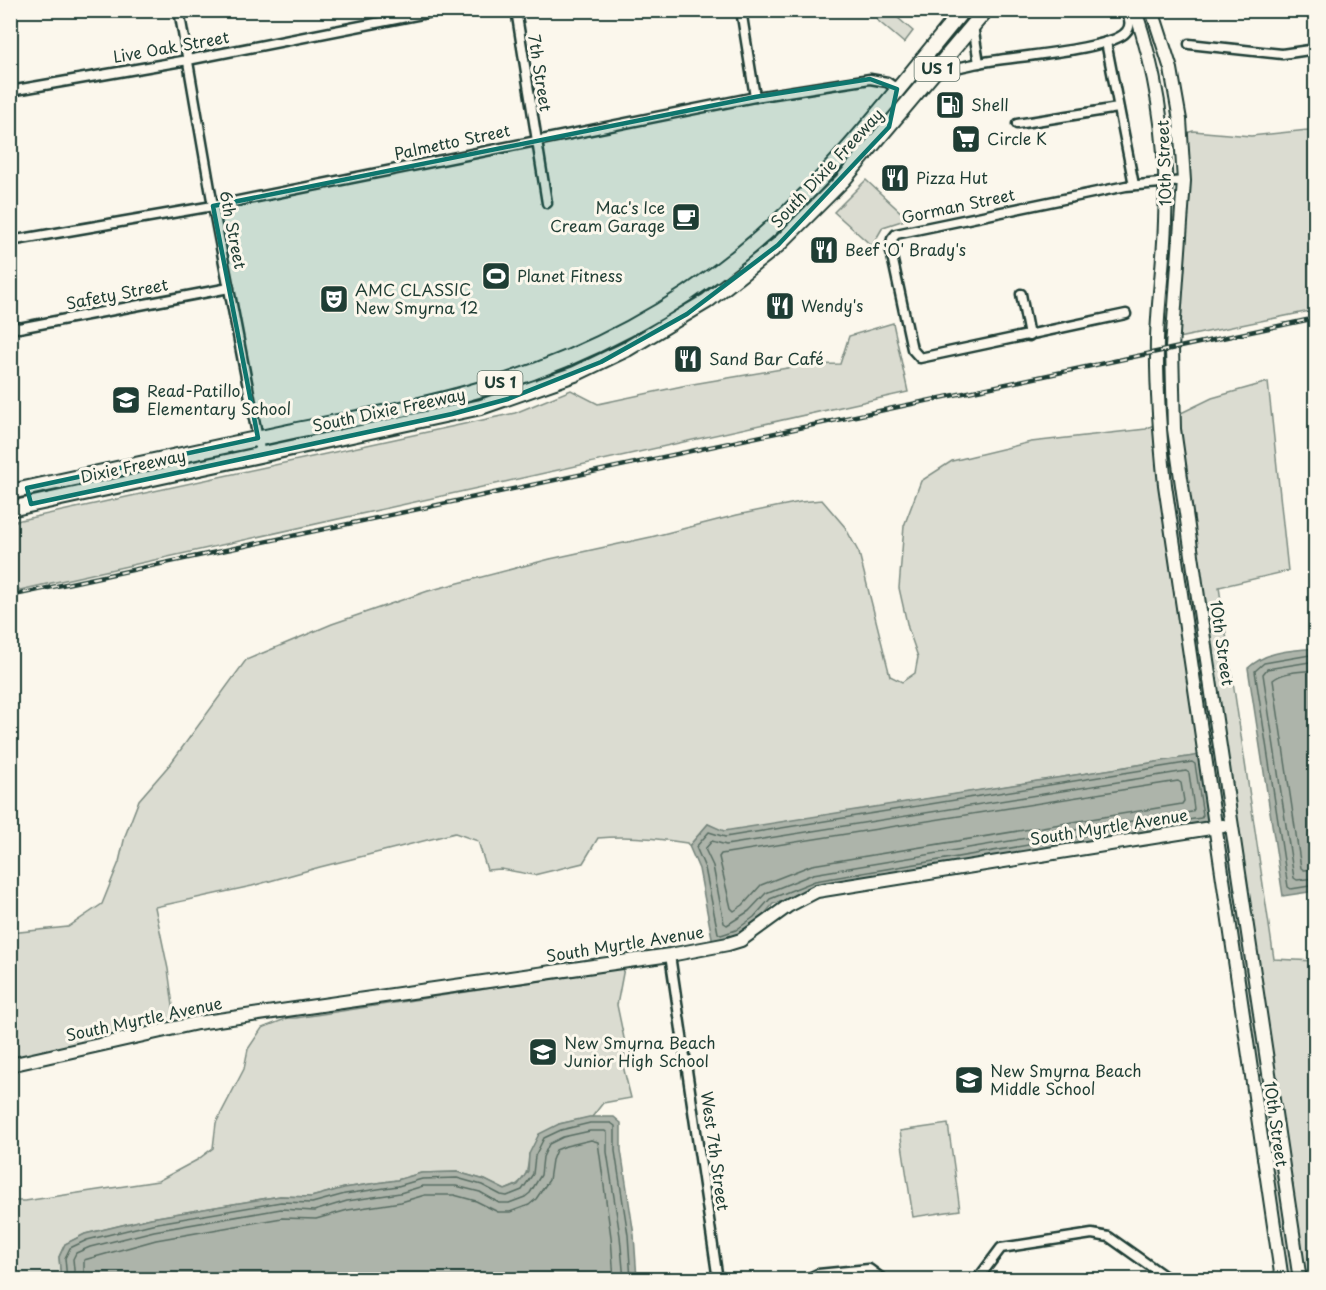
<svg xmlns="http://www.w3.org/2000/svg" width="1326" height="1290" font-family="'Playpen Sans',sans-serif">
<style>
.green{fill:#dbdcd1;stroke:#7d8c82;stroke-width:1.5}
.water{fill:#adb4aa;stroke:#74847b;stroke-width:1.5}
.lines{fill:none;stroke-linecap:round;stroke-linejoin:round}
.shore{stroke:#586d63;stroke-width:1.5}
.street-casing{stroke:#1f3d34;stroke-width:13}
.secondary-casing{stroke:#1f3d34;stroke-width:16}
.primary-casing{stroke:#1f3d34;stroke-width:18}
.street{stroke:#fbf7ec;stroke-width:8}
.secondary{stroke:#fbf7ec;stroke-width:12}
.primary{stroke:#fbf7ec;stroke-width:14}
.rail-casing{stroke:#1f3d34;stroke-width:4.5}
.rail{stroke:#fbf7ec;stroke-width:2;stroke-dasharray:7;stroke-linecap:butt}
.marked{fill:#0f766e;fill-opacity:0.2;stroke:#0f766e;stroke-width:4.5;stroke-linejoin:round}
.labels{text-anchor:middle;stroke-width:6;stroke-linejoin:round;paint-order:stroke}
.shield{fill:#fbf7ec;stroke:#61756b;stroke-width:1.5}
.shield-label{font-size:15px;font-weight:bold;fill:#1f3d34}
.street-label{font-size:16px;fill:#1f3d34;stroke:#fbf7ec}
.poi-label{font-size:16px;fill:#1f3d34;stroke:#fbf7ec;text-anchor:start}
</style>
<rect width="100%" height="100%" fill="#fbf7ec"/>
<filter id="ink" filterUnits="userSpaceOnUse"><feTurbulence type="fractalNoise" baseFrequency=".0167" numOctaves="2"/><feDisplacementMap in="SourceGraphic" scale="12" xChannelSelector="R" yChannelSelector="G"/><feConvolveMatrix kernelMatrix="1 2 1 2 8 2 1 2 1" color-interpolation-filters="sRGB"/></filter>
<g filter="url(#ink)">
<g class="green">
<polygon points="885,11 890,11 913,31 904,43 877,20"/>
<polygon points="1315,127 1315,310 1178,338 1190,184 1186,133 1193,131 1251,136 1308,130"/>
<polygon points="866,180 908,219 883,227 872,246 834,212"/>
<polygon points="893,323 908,392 11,592 11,522 515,413 571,390 598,404 687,385 805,365 840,364 849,336"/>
<polygon points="1268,382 1288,571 1219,587 1274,959 1315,961 1315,1279 1305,1279 1179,429 1179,414 1212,398"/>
<polygon points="1169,418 1227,821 1220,821 1170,484 1163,421"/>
<path d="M 1153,425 L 1160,485 L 1200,755 L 723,832 L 708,824 L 689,846 L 687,843 C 657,838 629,835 598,838 L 583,863 L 534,875 L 501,869 L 487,870 L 478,841 L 455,833 L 320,867 L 252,886 L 155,907 L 168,969 L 176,1028 L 11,1065 L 10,933 L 68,927 L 102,904 L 119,862 L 125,836 L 139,800 L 171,763 L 246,660 L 332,624 L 428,591 L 550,559 L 651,537 L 737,515 L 800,502 L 822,500 L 845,527 L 859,553 L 890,676 L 902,682 L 915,673 L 918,657 L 908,628 L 899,588 L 904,526 L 921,481 L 952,461 L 1031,442 L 1146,429 Z"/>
<polygon points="1228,829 1295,1279 1287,1279 1221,830"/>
<path d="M 624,968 L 617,1005 L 625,1043 L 624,1070 L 631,1098 L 603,1103 L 592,1117 L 559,1124 L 529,1154 C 528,1175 525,1183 505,1190 L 485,1180 L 457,1172 L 421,1173 L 397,1180 L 344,1188 L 311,1197 L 280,1196 L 151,1218 L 85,1234 L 65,1244 L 59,1257 L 61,1280 L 13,1279 L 10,1261 L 10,1201 L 25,1201 L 158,1181 L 197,1160 L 213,1148 L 216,1123 L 244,1069 L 248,1049 L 262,1028 L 288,1018 L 296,1018 Z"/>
<polygon points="948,1124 960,1210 913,1217 900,1131"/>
</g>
<g class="water">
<path d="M 1315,648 L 1315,891 L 1283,896 L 1248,668 C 1268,650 1290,651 1315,648 Z"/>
<polygon points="1200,755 1210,823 917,869 798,896 773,904 759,921 738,936 713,943 699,869 689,846 708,824 724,831"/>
<polygon points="589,1117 614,1117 621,1123 621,1150 634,1235 637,1279 61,1279 59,1257 65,1244 85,1234 151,1218 280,1196 311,1197 344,1188 397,1180 421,1173 457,1172 485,1180 505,1190 518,1185 528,1171 529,1154 539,1134 559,1124"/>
</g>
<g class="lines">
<g class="shore">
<polyline points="1316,654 1264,663 1255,671 1288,887 1291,889 1316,885"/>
<polyline points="1316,661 1267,669 1263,674 1294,878 1297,880 1316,878"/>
<path d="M 1316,670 C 1302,672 1283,671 1273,680 L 1301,868 L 1304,870 L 1316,869"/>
<polygon points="1192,762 1195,764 1203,815 1201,818 1094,834 815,881 770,899 754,917 736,930 721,935 718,933 705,868 696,847 709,832 725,837"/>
<polygon points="1186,771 1189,773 1194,809 1192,812 1093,827 813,874 766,893 749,911 727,925 724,923 713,866 705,849 712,841 726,845"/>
<polygon points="1178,781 1181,783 1184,801 1182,804 812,865 761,885 743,905 734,911 731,908 719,857 721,854"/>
<polyline points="67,1280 65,1258 70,1248 87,1240 152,1224 281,1202 312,1203 345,1194 398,1186 422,1179 457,1178 482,1185 501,1195 507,1196 522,1190 533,1174 535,1156 544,1138 561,1130 590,1123 611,1123 615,1126 615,1151 628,1235 631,1280"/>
<polyline points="75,1280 73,1259 76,1253 90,1247 154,1231 281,1209 314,1211 347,1201 400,1193 423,1186 456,1186 480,1192 499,1203 509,1203 525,1197 530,1193 541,1175 543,1157 549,1144 563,1137 590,1131 605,1131 607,1133 607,1152 620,1236 624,1280"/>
<polyline points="84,1280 84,1260 156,1240 282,1218 316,1219 348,1210 401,1202 425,1195 454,1195 476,1201 498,1212 510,1212 529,1205 536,1199 549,1180 552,1160 556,1150 566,1146 591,1140 598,1142 611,1237 614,1280"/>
</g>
<g class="street-casing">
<g id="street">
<polyline points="179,10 213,206 261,455"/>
<polyline points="516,10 547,203"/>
<polyline points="741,10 755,97"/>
<polyline points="973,26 979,63"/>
<polyline points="1106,42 1134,185"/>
<polyline points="1189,44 1282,54 1316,49"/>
<path d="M 934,73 C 949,70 964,66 979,63 C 1006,57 1112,50 1126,32 C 1132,26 1129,18 1126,10"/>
<polyline points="10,91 188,60 442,10"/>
<polyline points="1017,124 1118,108"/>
<polyline points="10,241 213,206 755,97 870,79 887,82 897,89"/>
<polyline points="1021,294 1029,336"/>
<polyline points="1126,314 920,358 912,349 890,247 892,239 896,234 1126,186 1184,181"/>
<polyline points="10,325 19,328 229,288"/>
<polyline points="670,955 718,1280"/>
<polyline points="805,1280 818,1274 869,1269 884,1280"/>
<polyline points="977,1280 1001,1248 1092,1234 1109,1237 1170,1280"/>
</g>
</g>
<g class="secondary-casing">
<g id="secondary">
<path d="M 1135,10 C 1158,78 1168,150 1165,221 C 1164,261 1158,300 1157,339 C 1156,388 1160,436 1165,485 L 1282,1280"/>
<polyline points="1152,10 1171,69 1180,120 1184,181 1172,348 1174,429 1207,660 1300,1280"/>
<polyline points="10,1065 197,1023 670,955 728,944 741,940 788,906 817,891 1223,826"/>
</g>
</g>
<g class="primary-casing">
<g id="primary">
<path d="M 10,492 C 105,471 199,451 293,431 C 355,418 417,408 478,390 C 574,362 665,316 742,253 C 827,184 893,94 963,10"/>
<polyline points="10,509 481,407 575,374 627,349 707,301 778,245 843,180 986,10"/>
</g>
</g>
<use href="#street" class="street"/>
<use href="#secondary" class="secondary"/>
<use href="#primary" class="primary"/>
<g class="rail-casing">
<polyline id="rail" points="10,596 1316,318"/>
</g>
<use href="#rail" class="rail"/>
</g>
</g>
<path class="marked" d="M 870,79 L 897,89 L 889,127 L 778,245 L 687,314 L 601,362 L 508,399 L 452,414 L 31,504 L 27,488 L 258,438 L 213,206 L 755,97 Z"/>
<defs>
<g id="fuel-square" transform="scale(1.5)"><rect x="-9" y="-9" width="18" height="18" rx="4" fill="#1f3d34" stroke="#fbf7ec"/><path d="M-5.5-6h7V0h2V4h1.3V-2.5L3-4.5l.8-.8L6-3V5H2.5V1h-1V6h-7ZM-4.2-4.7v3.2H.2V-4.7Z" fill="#fff"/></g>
<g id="supermarket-square" transform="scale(1.5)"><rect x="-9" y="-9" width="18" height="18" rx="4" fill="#1f3d34" stroke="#fbf7ec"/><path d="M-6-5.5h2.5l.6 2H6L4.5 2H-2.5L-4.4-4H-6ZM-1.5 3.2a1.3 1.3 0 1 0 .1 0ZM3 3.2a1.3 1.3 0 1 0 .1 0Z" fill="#fff"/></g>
<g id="restaurant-square" transform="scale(1.5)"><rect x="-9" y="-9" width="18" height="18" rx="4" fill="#1f3d34" stroke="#fbf7ec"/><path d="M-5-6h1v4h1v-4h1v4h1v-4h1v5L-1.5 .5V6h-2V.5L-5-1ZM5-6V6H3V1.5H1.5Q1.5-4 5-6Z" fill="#fff"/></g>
<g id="cafe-square" transform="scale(1.5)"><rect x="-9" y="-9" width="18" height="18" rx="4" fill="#1f3d34" stroke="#fbf7ec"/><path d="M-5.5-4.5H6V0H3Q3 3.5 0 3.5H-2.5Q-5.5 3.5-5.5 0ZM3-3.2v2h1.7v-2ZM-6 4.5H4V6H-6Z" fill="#fff"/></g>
<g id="stadium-square" transform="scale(1.5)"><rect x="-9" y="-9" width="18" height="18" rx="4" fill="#1f3d34" stroke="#fbf7ec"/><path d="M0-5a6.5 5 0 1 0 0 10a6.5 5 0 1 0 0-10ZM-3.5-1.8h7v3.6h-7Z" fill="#fff"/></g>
<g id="theatre-square" transform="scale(1.5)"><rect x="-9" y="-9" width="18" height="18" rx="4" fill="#1f3d34" stroke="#fbf7ec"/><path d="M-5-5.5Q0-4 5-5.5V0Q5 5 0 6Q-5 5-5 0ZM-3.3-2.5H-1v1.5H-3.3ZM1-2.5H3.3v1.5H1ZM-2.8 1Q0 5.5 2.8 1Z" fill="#fff"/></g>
<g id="school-square" transform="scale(1.5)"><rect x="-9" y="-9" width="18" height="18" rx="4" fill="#1f3d34" stroke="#fbf7ec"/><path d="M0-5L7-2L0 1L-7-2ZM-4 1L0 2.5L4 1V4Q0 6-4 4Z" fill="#fff"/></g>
</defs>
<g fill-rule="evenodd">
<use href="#fuel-square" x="950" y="105"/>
<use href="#supermarket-square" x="966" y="139"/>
<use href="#restaurant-square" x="895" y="178"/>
<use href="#cafe-square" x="686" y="217"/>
<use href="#restaurant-square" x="824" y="250"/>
<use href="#stadium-square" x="496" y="276"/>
<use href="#theatre-square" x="334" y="299"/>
<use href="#restaurant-square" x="780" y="306"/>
<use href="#restaurant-square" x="688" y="359"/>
<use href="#school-square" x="126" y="400"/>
<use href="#school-square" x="543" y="1052"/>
<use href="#school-square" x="969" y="1080"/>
</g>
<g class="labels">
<g class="shield">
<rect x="914.5" y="57" width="45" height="24" rx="4.5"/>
<rect x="477.5" y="371" width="45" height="24" rx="4.5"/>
</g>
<g class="shield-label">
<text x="937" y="74">US 1</text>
<text x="500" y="388">US 1</text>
</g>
<g class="street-label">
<text transform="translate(171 47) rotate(-10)" y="6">Live Oak Street</text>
<text transform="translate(540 73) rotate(81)" y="6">7th Street</text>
<text transform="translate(452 142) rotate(-12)" y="6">Palmetto Street</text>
<text transform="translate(1164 163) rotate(-92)" y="6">10th Street</text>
<text transform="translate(827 168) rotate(-47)" y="6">South Dixie Freeway</text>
<text transform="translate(958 206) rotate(-12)" y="6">Gorman Street</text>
<text transform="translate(233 230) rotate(79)" y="6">6th Street</text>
<text transform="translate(117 294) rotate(-11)" y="6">Safety Street</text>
<text transform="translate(389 410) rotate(-12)" y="6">South Dixie Freeway</text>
<text transform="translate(133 466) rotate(-12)" y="6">Dixie Freeway</text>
<text transform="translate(1222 643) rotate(82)" y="6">10th Street</text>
<text transform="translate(1109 827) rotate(-9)" y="6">South Myrtle Avenue</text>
<text transform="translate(625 944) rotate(-9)" y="6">South Myrtle Avenue</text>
<text transform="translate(144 1019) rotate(-12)" y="6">South Myrtle Avenue</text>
<text transform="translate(1276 1124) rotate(82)" y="6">10th Street</text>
<text transform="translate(715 1151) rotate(82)" y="6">West 7th Street</text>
</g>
<g class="poi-label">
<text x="971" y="111">Shell</text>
<text x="987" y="145">Circle K</text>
<text x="916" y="184">Pizza Hut</text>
<text x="665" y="214" text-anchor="end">Mac's Ice<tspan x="665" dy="18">Cream Garage</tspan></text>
<text x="845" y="256">Beef 'O' Brady's</text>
<text x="517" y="282">Planet Fitness</text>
<text x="355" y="296">AMC CLASSIC<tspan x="355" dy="18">New Smyrna 12</tspan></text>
<text x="801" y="312">Wendy's</text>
<text x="709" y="365">Sand Bar Café</text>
<text x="147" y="397">Read-Patillo<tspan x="147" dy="18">Elementary School</tspan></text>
<text x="564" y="1049">New Smyrna Beach<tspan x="564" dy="18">Junior High School</tspan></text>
<text x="990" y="1077">New Smyrna Beach<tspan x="990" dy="18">Middle School</tspan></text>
</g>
</g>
<rect width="1326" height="1290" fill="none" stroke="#fbf7ec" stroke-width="36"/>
<rect x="18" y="18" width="1290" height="1254" fill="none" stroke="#1f3d34" stroke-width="2" filter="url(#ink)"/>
</svg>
